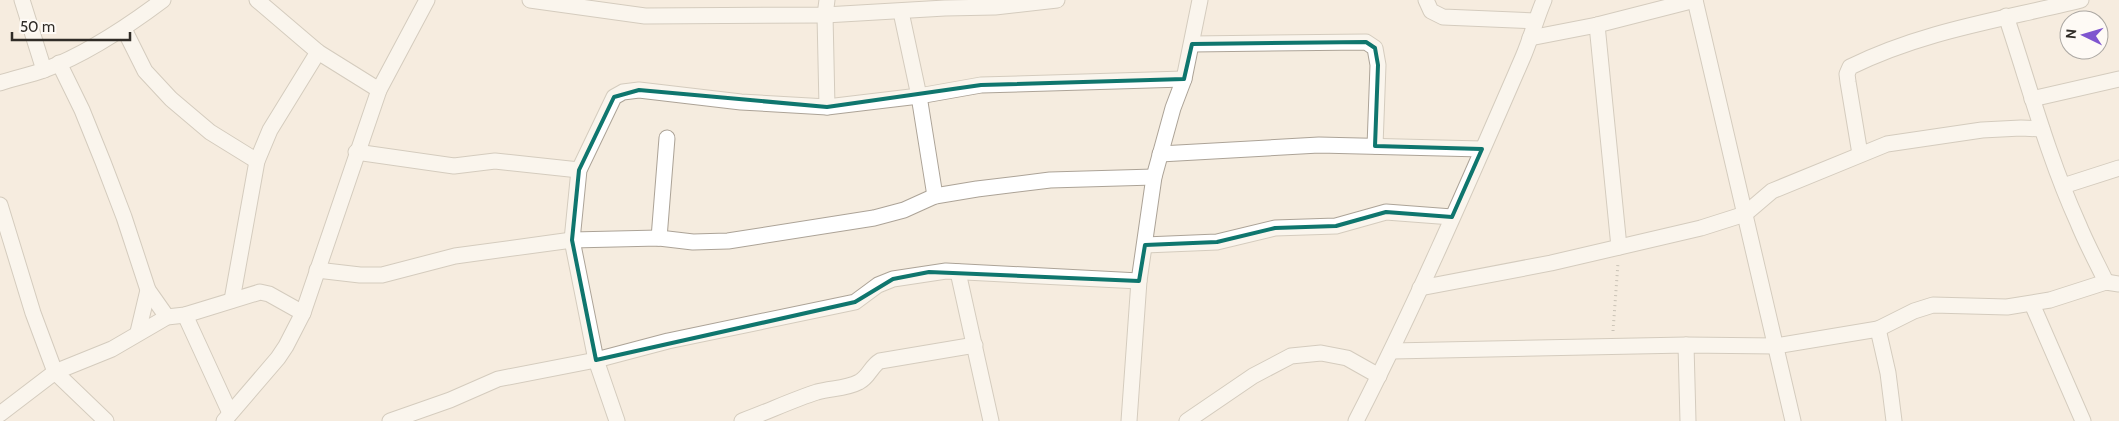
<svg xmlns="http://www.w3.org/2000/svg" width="2119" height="421" font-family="Cabin,sans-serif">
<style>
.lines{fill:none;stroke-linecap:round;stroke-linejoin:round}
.street-casing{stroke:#aca397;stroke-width:17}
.path{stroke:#948e85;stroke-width:3;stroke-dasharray:1 4;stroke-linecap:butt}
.street{stroke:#fff;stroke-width:15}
.marked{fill:none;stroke:#0f766e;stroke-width:4;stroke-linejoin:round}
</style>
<rect width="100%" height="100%" fill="#f5ecdf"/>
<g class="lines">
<g class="street-casing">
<g id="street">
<polyline points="22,0 44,70"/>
<polyline points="257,0 318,52 379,90"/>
<polyline points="530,0 645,16 825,15 945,8 995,7 1057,0"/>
<polyline points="1426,0 1431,11 1443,17 1535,21"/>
<polyline points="1695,0 1793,421"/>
<polyline points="901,12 919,96 935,196"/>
<path d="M 2006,16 C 2029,85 2048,157 2078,223 C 2086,243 2097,263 2106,282"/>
<polyline points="1597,25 1619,247"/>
<polyline points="124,29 145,71 171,99 210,132 257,161"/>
<polyline points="1530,38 1597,25 1695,0"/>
<polyline points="1192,44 1366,42 1375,48 1378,65 1375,146"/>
<polyline points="59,63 82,110 103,162 124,217 148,290 167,317"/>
<path d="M 0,83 C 15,78 30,75 44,70 C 87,54 127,27 163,0"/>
<polyline points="2032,99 2119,79"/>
<polyline points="827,107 825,15 827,0"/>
<polyline points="356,152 454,166 495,161 579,170"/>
<polyline points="1160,154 1319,145 1482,149"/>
<path d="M 1860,154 L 1848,82 L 1847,74 L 1850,67 C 1926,30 2001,20 2081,0"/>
<polyline points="2063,186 2119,168"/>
<polyline points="0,205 33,313 55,372 106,421"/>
<polyline points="659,238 667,138"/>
<polyline points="1145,245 1217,242 1275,228 1336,226 1386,212 1452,217"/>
<polyline points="317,270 360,275 382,275 455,256 572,240 659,238 693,242 728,241 874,218 904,210 935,196 977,189 1050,180 1154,177"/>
<polyline points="958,272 991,421"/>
<polyline points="1420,288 1551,263 1701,228 1745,214 1772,191 1887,144 1982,130 2021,128 2042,129"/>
<polyline points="232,300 257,161 270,130 318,52"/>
<polyline points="2032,304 2083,421"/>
<polyline points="185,315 230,413"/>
<polyline points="1878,329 1914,311 1933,305 2007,307 2050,300 2106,282 2119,284"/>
<polyline points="138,332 148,290"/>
<polyline points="1686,345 1688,421"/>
<polyline points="1392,351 1686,345 1776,346 1878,329 1888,373 1894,421"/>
<polyline points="0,414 55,372 112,349 167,317 185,315 260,292 269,294 303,313"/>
<polyline points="224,421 278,358 286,346 303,313 379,90 427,0"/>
<polyline points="390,421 450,400 498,379 596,360 668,341 855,302 878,285 893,279 946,271 1139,281"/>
<polyline points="617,421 596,360 572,240 579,170 614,97 623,92 639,90 741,102 827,107 919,96 981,85 1184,79"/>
<path d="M 742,421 C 767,412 792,400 817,392 C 831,388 846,389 859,382 C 869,377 871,366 880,361 L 975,345"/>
<polyline points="1129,421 1139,281 1154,177 1173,108 1184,79 1200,0"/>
<polyline points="1187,421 1253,376 1291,356 1321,353 1347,358 1379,376"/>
<path d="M 1356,421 C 1417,302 1470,179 1523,57 C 1531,38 1536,19 1544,0"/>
</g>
</g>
<polyline class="path" points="1613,331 1618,263"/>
<use href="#street" class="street"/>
</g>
<path d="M0 0H2119V421H0ZM 1366,42 L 1375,48 L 1378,65 L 1375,146 L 1482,149 L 1452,217 L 1386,212 L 1336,226 L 1275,228 L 1217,242 L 1145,245 L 1139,281 L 929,272 L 893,279 L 855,302 L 596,360 L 572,240 L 579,170 L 614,97 L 639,90 L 827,107 L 981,85 L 1184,79 L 1192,44 Z" fill="#f5ecdf" fill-opacity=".55" fill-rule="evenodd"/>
<path class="marked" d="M 1366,42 L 1375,48 L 1378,65 L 1375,146 L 1482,149 L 1452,217 L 1386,212 L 1336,226 L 1275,228 L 1217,242 L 1145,245 L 1139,281 L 929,272 L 893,279 L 855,302 L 596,360 L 572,240 L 579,170 L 614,97 L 639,90 L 827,107 L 981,85 L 1184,79 L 1192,44 Z"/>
<g transform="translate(2084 35) rotate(275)"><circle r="24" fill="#fefaf5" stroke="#aca8a3"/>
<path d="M0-4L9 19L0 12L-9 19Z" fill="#7f55cf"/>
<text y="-8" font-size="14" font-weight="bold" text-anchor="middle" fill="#302c27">N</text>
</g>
<path d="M12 32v8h118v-8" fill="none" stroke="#302c27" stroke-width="2.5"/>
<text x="20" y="32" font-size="15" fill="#302c27" stroke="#fefaf5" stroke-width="4" paint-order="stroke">50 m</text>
</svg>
